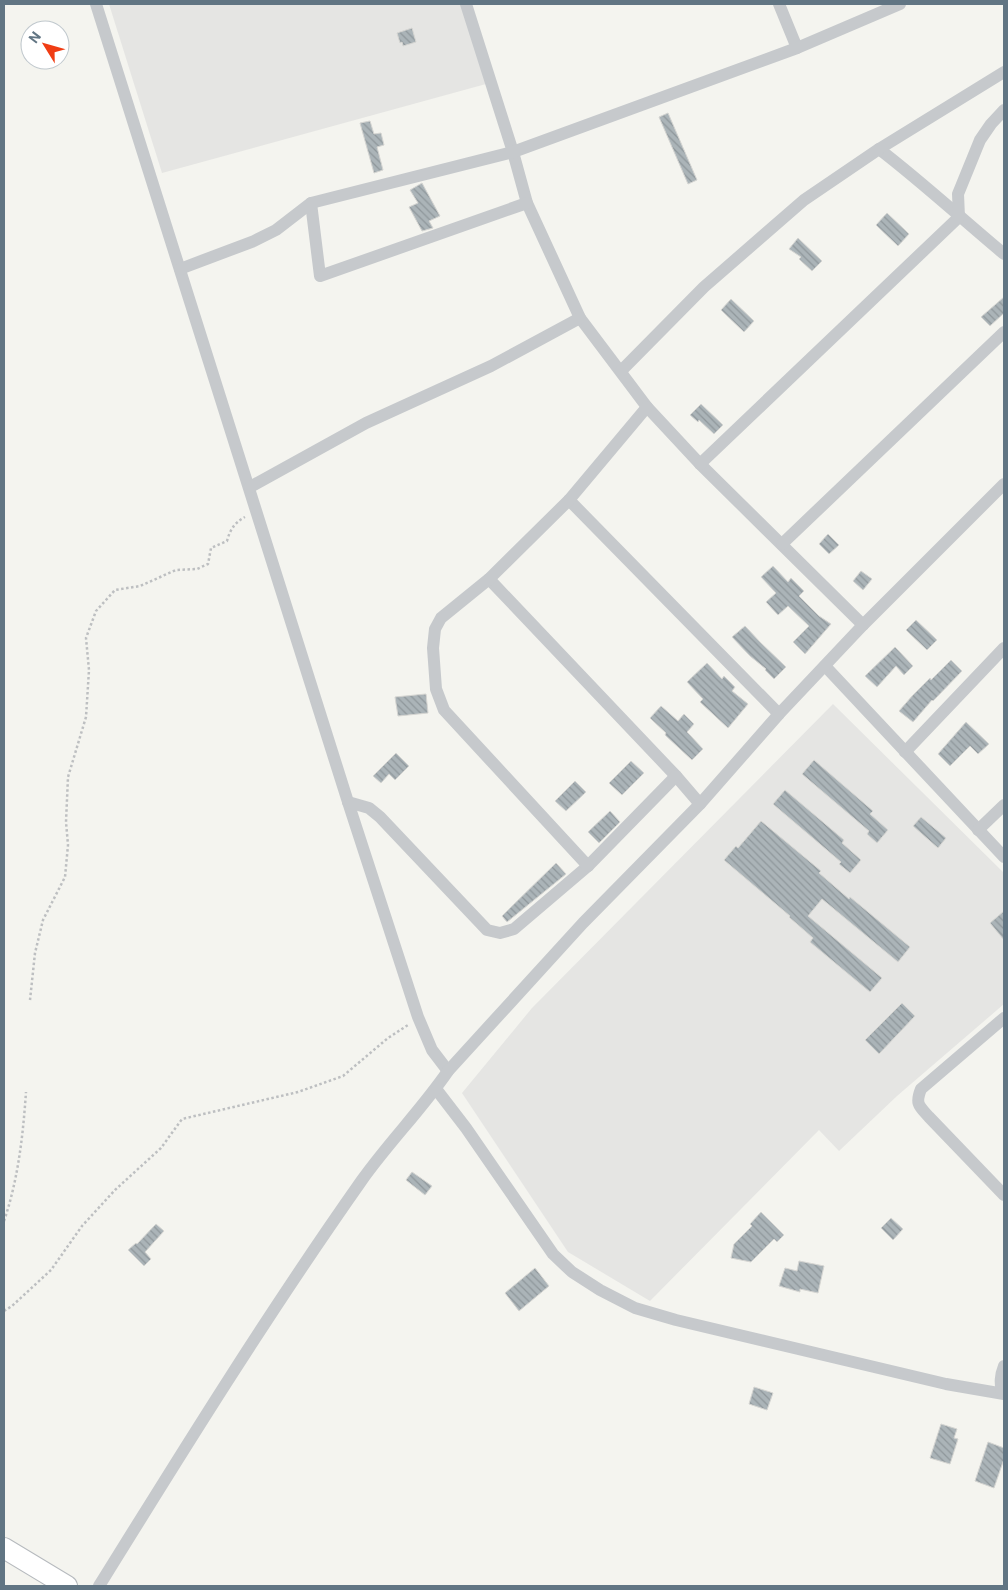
<svg xmlns="http://www.w3.org/2000/svg" width="1008" height="1590" font-family="Roboto,sans-serif">
<style>
.built{fill:#e5e5e3}
.building{fill:url(#building-back-hatch);stroke:#d5d5d2}
.lines{fill:none;stroke-linecap:round;stroke-linejoin:round}
.primary-casing{stroke:#b6babe;stroke-width:22}
.path{stroke:#bdbfc1;stroke-width:2.5;stroke-dasharray:2.5 2.5;stroke-linecap:butt}
.street{stroke:#c6c9cc;stroke-width:12}
.primary{stroke:#fff;stroke-width:20}
</style>
<defs>
<pattern id="building-back-hatch" width="6" height="6" patternUnits="userSpaceOnUse" patternTransform="scale(1.25)"><rect width="6" height="6" fill="#abb4b8"/><path d="M-1 5l2 2M0 0l6 6M5-1l2 2" fill="none" stroke="#8f979b"/></pattern>
</defs>
<rect width="100%" height="100%" fill="#f4f4ef"/>
<g class="built">
<polygon points="109,4 461,4 486,84 162,173"/>
<polygon points="833,704 1004,873 1004,1004 897,1096 839,1151 819,1130 650,1301 568,1252 462,1093 532,1008"/>
</g>
<g class="building">
<polygon points="412,28 416,42 403,46 402,42 400,43 397,33"/>
<polygon points="668,113 697,180 688,184 659,117"/>
<polygon points="370,121 374,134 381,133 384,145 377,147 383,170 374,173 360,123"/>
<polygon points="422,183 440,216 429,221 433,228 422,231 409,207 418,203 410,190"/>
<polygon points="887,213 909,234 898,246 876,225"/>
<polygon points="798,238 822,261 812,271 799,259 801,257 789,249"/>
<polygon points="1004,297 1004,313 990,326 981,317"/>
<polygon points="731,299 754,321 744,332 721,310"/>
<polygon points="701,404 723,425 714,434 699,420 698,422 690,415"/>
<polygon points="828,534 839,545 829,554 819,544"/>
<polygon points="773,566 788,582 791,578 804,591 799,596 819,616 831,624 805,654 793,642 809,626 788,606 778,615 766,602 776,593 761,577"/>
<polygon points="861,571 872,579 863,590 853,581"/>
<polygon points="916,620 937,640 927,650 906,630"/>
<polygon points="745,626 760,642 786,667 774,679 765,670 766,669 750,656 732,637"/>
<polygon points="895,647 913,666 904,675 896,666 877,687 865,676"/>
<polygon points="951,660 962,671 933,701 932,700 913,722 899,711 913,695 930,678 931,680"/>
<polygon points="707,663 722,679 724,676 735,687 732,691 748,704 728,728 700,702 703,699 687,682"/>
<polygon points="426,694 428,713 398,716 395,697"/>
<polygon points="661,706 678,721 684,714 694,724 687,732 703,749 692,760 665,735 666,733 650,718"/>
<polygon points="966,722 989,744 978,754 970,746 950,766 938,754"/>
<polygon points="396,753 409,766 395,780 389,774 381,783 373,776"/>
<polygon points="814,760 873,811 870,814 888,830 877,843 867,834 869,831 802,774"/>
<polygon points="631,761 644,773 622,795 609,783"/>
<polygon points="575,781 586,792 566,811 555,801"/>
<polygon points="785,790 844,840 842,843 861,860 850,873 839,864 841,862 773,804"/>
<polygon points="610,811 620,822 599,843 588,832"/>
<polygon points="921,817 946,838 938,848 913,826"/>
<polygon points="761,821 821,871 819,873 849,899 850,897 910,947 898,962 822,899 808,916 882,978 870,992 810,942 813,938 789,917 790,916 724,860 736,846 738,848"/>
<polygon points="556,863 566,874 507,922 502,916"/>
<polygon points="1004,911 1004,940 990,923"/>
<polygon points="902,1003 915,1016 879,1054 865,1040"/>
<polygon points="412,1172 432,1186 425,1195 406,1180"/>
<polygon points="761,1212 784,1235 777,1242 774,1239 751,1262 731,1258 734,1244 752,1226 750,1224"/>
<polygon points="891,1218 903,1229 893,1240 881,1228"/>
<polygon points="156,1224 164,1231 145,1252 151,1259 144,1266 128,1250 136,1243 137,1244"/>
<polygon points="799,1261 824,1266 818,1293 800,1289 800,1292 779,1286 785,1268 797,1271"/>
<polygon points="535,1268 549,1286 519,1311 505,1293"/>
<polygon points="754,1387 773,1393 767,1410 749,1404"/>
<polygon points="941,1424 957,1429 954,1438 958,1439 950,1464 930,1458"/>
<polygon points="988,1442 1004,1448 1004,1459 994,1488 975,1481"/>
</g>
<g class="lines">
<g class="primary-casing">
<polyline id="primary" points="4,1548 67,1586"/>
</g>
<g class="path">
<path d="M 30,1000 L 35,953 L 43,920 L 65,877 L 68,845 L 66,822 L 68,777 L 86,717 L 89,670 L 86,638 L 96,611 L 115,590 L 140,586 L 176,570 L 197,569 L 208,564 L 211,548 L 227,541 C 230,530 234,523 245,517"/>
<path d="M 4,1221 C 18,1180 23,1136 26,1092"/>
<polyline points="4,1311 12,1306 51,1270 82,1226 115,1190 161,1148 182,1119 298,1092 343,1076 388,1038 408,1025"/>
</g>
<g class="street">
<polyline points="96,4 348,802 418,1017 432,1050 448,1071"/>
<polyline points="466,4 513,152 527,203 580,318 647,407 700,464 863,625"/>
<polyline points="779,4 797,48"/>
<path d="M 879,149 C 922,182 962,219 1004,254"/>
<polyline points="311,203 320,276 527,203"/>
<polyline points="180,269 254,241 276,230 311,203 513,152 797,48 900,4"/>
<polyline points="621,371 704,287 804,200 879,149 1004,72"/>
<polyline points="700,464 959,217 958,194 980,140 991,124 1004,110"/>
<polyline points="250,487 366,423 491,366 580,318"/>
<polyline points="569,500 779,714"/>
<polyline points="782,544 1004,332"/>
<polyline points="489,579 676,776 700,804"/>
<polyline points="825,666 1004,857"/>
<polyline points="905,752 1004,648"/>
<polyline points="348,802 369,808 380,817 487,930 500,933 514,929 588,866 676,776"/>
<polyline points="978,830 1004,805"/>
<polyline points="588,866 444,710 436,689 433,648 435,629 441,618 489,579 569,500 647,407"/>
<path d="M 1004,1018 L 921,1089 C 915,1104 919,1106 929,1117 L 1004,1195"/>
<polyline points="436,1089 466,1128 553,1254 572,1272 600,1290 635,1308 676,1320 946,1384 1004,1394"/>
<path d="M 1002,1393 C 1000,1383 1000,1376 1004,1366"/>
<path d="M 99,1586 C 184,1449 269,1312 362,1180 C 389,1142 422,1109 448,1071 L 583,923 L 700,804 L 779,714 L 863,625 L 1004,484"/>
</g>
<use href="#primary" class="primary"/>
</g>
<rect width="1008" height="1590" fill="none" stroke="#617583" stroke-width="10"/>
<g transform="translate(45 45) rotate(307)"><circle r="24" fill="#ffffff" stroke="#c0c8cd"/>
<path d="M0-4L9 19L0 12L-9 19Z" fill="#f03d14"/>
<text y="-8" font-size="14" font-weight="bold" text-anchor="middle" fill="#617583">N</text>
</g>
</svg>
